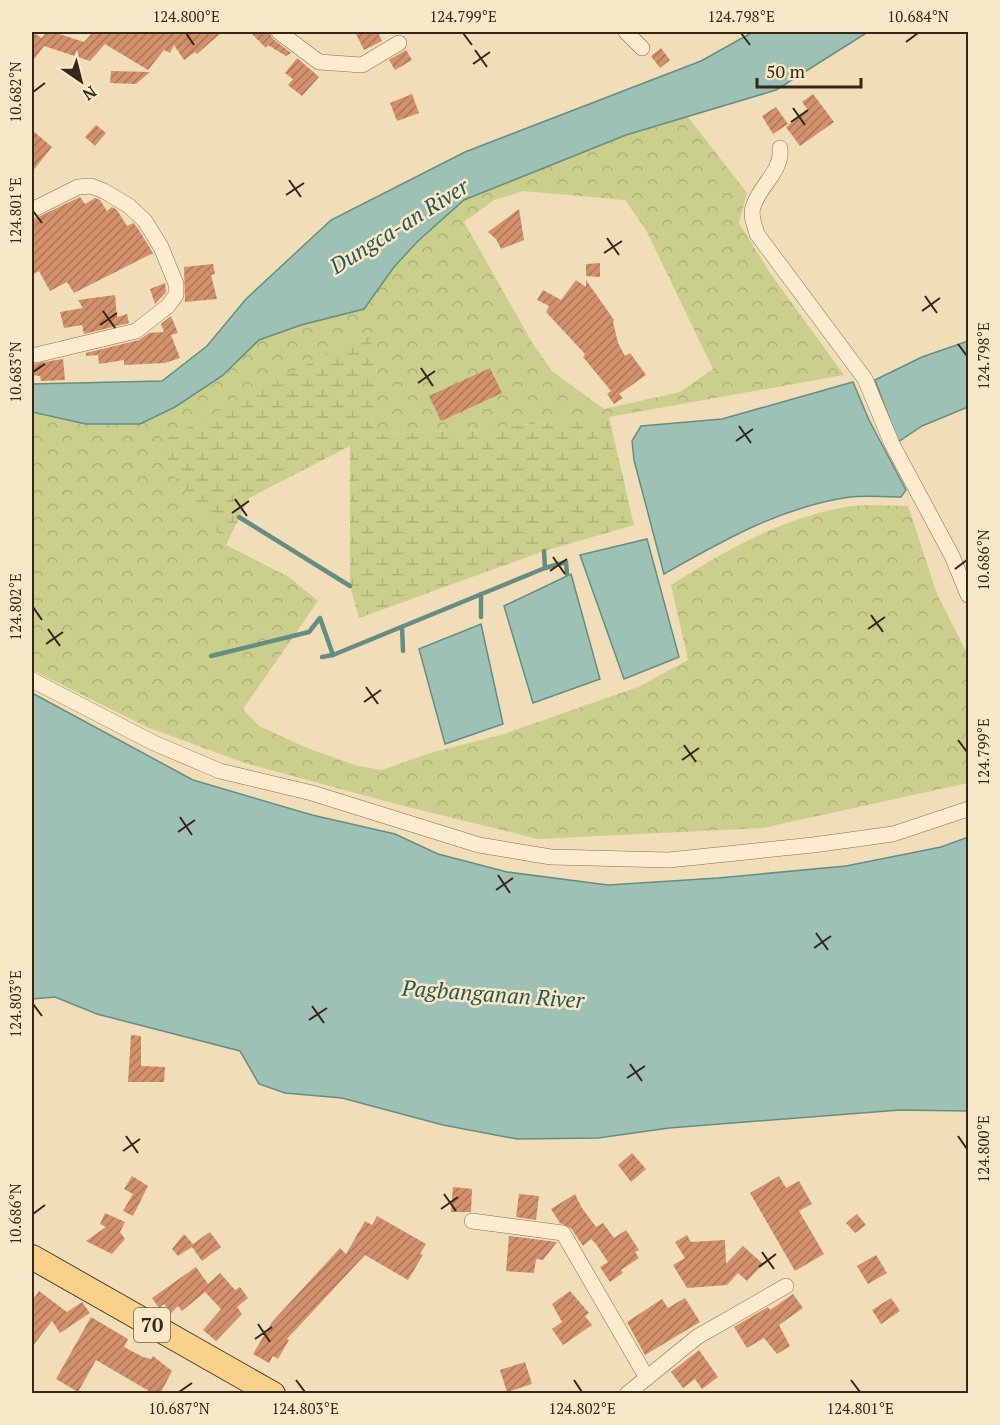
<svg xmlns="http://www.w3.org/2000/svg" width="1000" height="1425" font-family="'PT Serif',serif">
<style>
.forest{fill:url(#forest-crowns);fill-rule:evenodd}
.wetland{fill:url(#wetland-marsh)}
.water{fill:#9ec1b5;stroke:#658e82;stroke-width:1.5}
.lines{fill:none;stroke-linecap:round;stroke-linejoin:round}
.stream{stroke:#658e82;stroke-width:4.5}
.building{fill:url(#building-hatch)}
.street-casing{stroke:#886c52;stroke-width:16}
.primary-casing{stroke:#553a28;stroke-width:26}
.street{stroke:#fcebcc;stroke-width:15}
.primary{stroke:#fad18b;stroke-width:24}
.ticks{fill:none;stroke:#362519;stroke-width:2}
.labels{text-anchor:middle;stroke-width:5;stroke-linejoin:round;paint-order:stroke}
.shield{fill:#f8e8c8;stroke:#70604e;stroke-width:1.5}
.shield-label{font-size:20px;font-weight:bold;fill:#362519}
.water-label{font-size:22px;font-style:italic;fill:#275751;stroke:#f8e8c8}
.neatline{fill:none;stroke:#362519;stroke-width:2}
.ticks-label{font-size:15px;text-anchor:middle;fill:#362519}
</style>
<defs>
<pattern id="forest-crowns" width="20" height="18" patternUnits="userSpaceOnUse" patternTransform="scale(1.5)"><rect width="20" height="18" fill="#cbcf8c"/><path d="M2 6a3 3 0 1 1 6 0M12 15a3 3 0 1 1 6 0" fill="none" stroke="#afb278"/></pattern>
<pattern id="wetland-marsh" width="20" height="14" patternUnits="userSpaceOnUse" patternTransform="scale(1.5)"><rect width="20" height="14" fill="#cbcf8c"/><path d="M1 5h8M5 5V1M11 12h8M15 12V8" fill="none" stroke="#afb278"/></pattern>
<pattern id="building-hatch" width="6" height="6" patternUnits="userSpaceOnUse" patternTransform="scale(1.5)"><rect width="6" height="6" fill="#d3916b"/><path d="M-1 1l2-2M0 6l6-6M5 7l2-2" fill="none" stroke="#ac7657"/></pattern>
</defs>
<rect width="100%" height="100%" fill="#f1ddb8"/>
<path class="forest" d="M 688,117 L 747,193 L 739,223 L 770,273 L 844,375 L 609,417 L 456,431 L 379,434 L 373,425 L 377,366 L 168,468 L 226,545 L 289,577 L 318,601 L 243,709 L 259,726 L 307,748 L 358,766 L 382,770 L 430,753 L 504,734 L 638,687 L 688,660 L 671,585 C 727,549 786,516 852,506 C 870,504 890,506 908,506 L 937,594 L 968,655 L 968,783 L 763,828 L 538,839 L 396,804 L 245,763 L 149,728 L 32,670 L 32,412 L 86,424 L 140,424 L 175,407 L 222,376 L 259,340 L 301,325 L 364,309 L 394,267 L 418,241 L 464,200 L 626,135 ZM 523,191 L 625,200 L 646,230 L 713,369 L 680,392 L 604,409 L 552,371 L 533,344 L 464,222 L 494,200 Z"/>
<polygon class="wetland" points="368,332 377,366 373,425 379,434 456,431 609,417 634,525 544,551 359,618 350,586 350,446 249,498 226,545 168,468 168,438"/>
<g class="water">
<polygon points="753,32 868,32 776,90 626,135 464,200 418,241 394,267 364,309 301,325 259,340 222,376 175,407 140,424 86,424 32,412 32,384 162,381 207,346 246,299 331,220 465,152 701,61"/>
<polygon points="968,341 968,407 922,426 898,442 875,380 922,357"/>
<path d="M 853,382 L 869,420 L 906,490 L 901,497 C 884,497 866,495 850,497 C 781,507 724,540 664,574 L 634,460 L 632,441 L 641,426 L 722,419 Z"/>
<polygon points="647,539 679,657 624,679 580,555"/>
<polygon points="571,574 600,679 533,703 504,606"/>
<polygon points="481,624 503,724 445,744 419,649"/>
<polygon points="32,693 193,780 312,815 395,834 438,854 507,872 608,885 718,878 846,866 941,847 968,837 968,1111 900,1110 669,1128 598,1138 517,1139 443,1125 342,1098 285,1093 259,1084 240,1051 97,1014 55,997 32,999"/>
</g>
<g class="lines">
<g class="stream">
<polyline points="239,517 350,586"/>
<polyline points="545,568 566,562 567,574"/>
<polyline points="481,617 481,594"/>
<polyline points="402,627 403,651"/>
<polyline points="211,656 309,632 320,618 333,655 545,568 544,551"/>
<polyline points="322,657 333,655"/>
</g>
</g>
<g class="building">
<polygon points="32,32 42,38 46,32 53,32 84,42 93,32 222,32 197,54 195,52 184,60 174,45 170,53 164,50 148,70 105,44 90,61 44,46 32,62"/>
<polygon points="250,32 269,32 273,39 291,53 286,56 268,45 266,48"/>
<polygon points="355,32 378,32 382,41 364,50"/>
<polygon points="661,48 670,60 660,68 651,56"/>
<polygon points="406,50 412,60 395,70 389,60"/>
<polygon points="297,58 319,77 302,96 288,85 293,79 285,73"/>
<polygon points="111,71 150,72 136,84 110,83"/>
<polygon points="412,94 419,113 397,121 390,103"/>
<polygon points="813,94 834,122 800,146 786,127 808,110 802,102"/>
<polygon points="776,107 788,124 773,134 762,116"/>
<polygon points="96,125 106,133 95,146 85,137"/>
<polygon points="32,130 52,147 32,172"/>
<polygon points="80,197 85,204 95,198 100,200 107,211 112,207 117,210 127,226 133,223 137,227 153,253 74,293 67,282 50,291 39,271 32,275 32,220"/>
<polygon points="519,209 524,240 501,249 496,239 488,232"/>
<polygon points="600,263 600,277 586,276 586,264"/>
<polygon points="213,264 215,274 211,275 217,299 185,302 184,267"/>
<polygon points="576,280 586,287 586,280 614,320 613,322 618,343 625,356 630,353 646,375 619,394 623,398 614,404 607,394 611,391 583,357 585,354 546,312 549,306 537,300 543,290 561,300"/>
<polygon points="165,283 166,292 155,304 150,289"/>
<polygon points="115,295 117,317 127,314 129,323 84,334 82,325 64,328 60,312 83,308 78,300"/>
<polygon points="171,316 178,333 171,335 180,358 165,363 124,365 124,360 99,364 98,355 86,356 86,353 139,340 149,333 164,332 161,324"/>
<polygon points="63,359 65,380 41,381 40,376 32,375 32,364"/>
<polygon points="490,368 502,393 441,421 429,396"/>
<polygon points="131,1035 141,1036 141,1066 165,1067 164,1082 128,1082"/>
<polygon points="632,1153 646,1169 631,1182 618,1165"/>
<polygon points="132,1176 148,1186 133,1216 123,1211 133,1194 124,1189"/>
<polygon points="779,1176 786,1188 799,1181 812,1204 799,1211 824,1254 795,1271 750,1193"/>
<polygon points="453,1187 472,1189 471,1212 451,1212"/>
<polygon points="519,1194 539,1196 536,1220 516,1217"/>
<polygon points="575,1194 582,1208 596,1227 603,1223 614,1238 626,1230 639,1250 635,1252 639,1258 621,1270 623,1273 610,1282 600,1267 608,1262 596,1244 591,1239 583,1246 571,1228 560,1223 551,1209"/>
<polygon points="105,1213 125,1222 120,1232 125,1239 112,1254 86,1241 106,1227 100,1224"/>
<polygon points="857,1214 866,1225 855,1233 846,1223"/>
<polygon points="377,1216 426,1244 420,1254 423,1255 408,1280 365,1255 287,1339 289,1340 278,1359 273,1356 269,1363 253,1354 272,1322 340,1248 346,1254 365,1221 372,1225"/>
<polygon points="210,1232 221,1247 202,1261 192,1247 178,1256 172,1249 184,1234 193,1244"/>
<polygon points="687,1235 691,1242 725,1240 726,1264 743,1246 763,1264 747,1281 738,1273 727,1285 687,1288 673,1265 685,1258 675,1242"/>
<polygon points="509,1236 557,1242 543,1260 536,1259 534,1273 506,1271"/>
<polygon points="876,1255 887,1273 868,1284 857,1266"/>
<polygon points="196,1267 208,1284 220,1273 235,1290 240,1287 248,1298 237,1307 242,1314 216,1341 203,1330 221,1309 205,1292 182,1311 178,1306 171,1313 164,1304 159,1308 152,1298"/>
<polygon points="39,1291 67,1312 82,1302 90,1313 60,1333 52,1321 32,1347 32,1301"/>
<polygon points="570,1291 589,1313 585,1316 592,1325 563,1345 552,1329 562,1322 552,1304"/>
<polygon points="793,1294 803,1308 779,1325 790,1346 777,1354 764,1338 747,1348 734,1327 768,1307 770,1310"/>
<polygon points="685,1298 700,1322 645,1355 627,1322 662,1299 668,1308"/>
<polygon points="891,1298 900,1311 881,1324 872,1310"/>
<polygon points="91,1317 128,1339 124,1347 143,1357 151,1359 153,1356 172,1371 160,1394 154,1394 96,1360 78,1392 56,1379"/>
<polygon points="699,1350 718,1377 702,1389 695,1379 683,1388 671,1372"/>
<polygon points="525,1362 532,1384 507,1392 500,1370"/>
</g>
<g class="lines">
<g class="street-casing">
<g id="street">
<polyline points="279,32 319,62 362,65 399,43"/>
<polyline points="626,32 642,48"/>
<path d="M 780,148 C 783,171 759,186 753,207 C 750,216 755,226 757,234 L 865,379 L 892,444 L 952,556 L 968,595"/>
<polyline points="32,210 78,187 91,186 104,191 129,206 145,221 161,247 176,284 176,295 168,306 136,331 36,355"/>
<polyline points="32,680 154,743 220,771 312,793 479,845 551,857 669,860 813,845 893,834 968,809"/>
<polyline points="472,1221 563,1233 647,1378"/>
<polyline points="627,1394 697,1337 786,1286"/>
</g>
</g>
<g class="primary-casing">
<polyline id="primary" points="32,1257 273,1394"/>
</g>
<use href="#street" class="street"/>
<use href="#primary" class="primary"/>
</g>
<path class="ticks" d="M 186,33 L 194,45M 463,33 L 472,45M 741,33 L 750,45M 906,42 L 918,33M 475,50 L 487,67M 473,64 L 490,52M 33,92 L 45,83M 793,108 L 805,125M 791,122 L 808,110M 289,180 L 301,197M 286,195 L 304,183M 33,211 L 42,223M 607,238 L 619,255M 604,253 L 622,241M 925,296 L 937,313M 103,311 L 115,328M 922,311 L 940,298M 100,325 L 117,313M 958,344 L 967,356M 421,368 L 433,386M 33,372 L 45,364M 418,383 L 435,371M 739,426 L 751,443M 736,441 L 753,429M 235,499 L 247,516M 232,513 L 249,501M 553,557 L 565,574M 955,569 L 967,560M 550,571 L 567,559M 33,607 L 42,620M 871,615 L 883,632M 48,629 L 60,646M 868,629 L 885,617M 46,644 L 63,632M 366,687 L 378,704M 364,702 L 381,690M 958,740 L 967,752M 684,745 L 696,762M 682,760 L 699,748M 180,817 L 192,835M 178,832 L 195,820M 498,875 L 510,893M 496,890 L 513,878M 816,933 L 828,950M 814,948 L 831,936M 33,1004 L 42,1016M 312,1006 L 324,1023M 309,1020 L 327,1008M 630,1064 L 642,1081M 627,1078 L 645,1066M 126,1136 L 138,1153M 958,1136 L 967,1149M 123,1151 L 140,1139M 444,1194 L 456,1211M 441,1209 L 458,1197M 33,1214 L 45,1205M 762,1252 L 774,1269M 759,1267 L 776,1254M 258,1324 L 270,1342M 255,1339 L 272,1327M 296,1380 L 305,1392M 574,1380 L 582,1392M 851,1380 L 860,1392M 179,1392 L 192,1383"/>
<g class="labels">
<rect class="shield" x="134" y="1308" width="36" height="34" rx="4.5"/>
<g class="shield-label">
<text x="152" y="1332">70</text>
</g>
<g class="water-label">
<text transform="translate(399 226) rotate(-32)" y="8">Dungca-an River</text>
<text transform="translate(493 994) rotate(4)" y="8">Pagbanganan River</text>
</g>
</g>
<rect width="1000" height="1425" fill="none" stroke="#f8e8c8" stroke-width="66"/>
<g transform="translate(81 81) rotate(145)" stroke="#f8e8c8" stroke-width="4.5" paint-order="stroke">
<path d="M0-4.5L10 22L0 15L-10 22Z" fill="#362519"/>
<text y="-9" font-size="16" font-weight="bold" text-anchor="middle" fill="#362519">N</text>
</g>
<path d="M757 78v9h104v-9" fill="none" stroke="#362519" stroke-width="3"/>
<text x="766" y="78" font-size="18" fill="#362519" stroke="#f8e8c8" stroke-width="4.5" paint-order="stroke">50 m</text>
<rect x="33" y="33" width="934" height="1359" class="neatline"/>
<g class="ticks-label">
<text x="186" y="22">124.800°E</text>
<text x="463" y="22">124.799°E</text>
<text x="741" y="22">124.798°E</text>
<text x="918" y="22">10.684°N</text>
<text transform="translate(16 92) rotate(-90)" y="5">10.682°N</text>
<text transform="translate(16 211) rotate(-90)" y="5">124.801°E</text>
<text transform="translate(984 356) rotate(-90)" y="5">124.798°E</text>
<text transform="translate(16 372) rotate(-90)" y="5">10.683°N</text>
<text transform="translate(984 560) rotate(-90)" y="5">10.686°N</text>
<text transform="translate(16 607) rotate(-90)" y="5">124.802°E</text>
<text transform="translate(984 752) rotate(-90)" y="5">124.799°E</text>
<text transform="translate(16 1004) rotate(-90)" y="5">124.803°E</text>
<text transform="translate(984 1149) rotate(-90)" y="5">124.800°E</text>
<text transform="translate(16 1214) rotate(-90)" y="5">10.686°N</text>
<text x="179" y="1414">10.687°N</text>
<text x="305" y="1414">124.803°E</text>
<text x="582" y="1414">124.802°E</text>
<text x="860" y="1414">124.801°E</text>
</g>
</svg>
